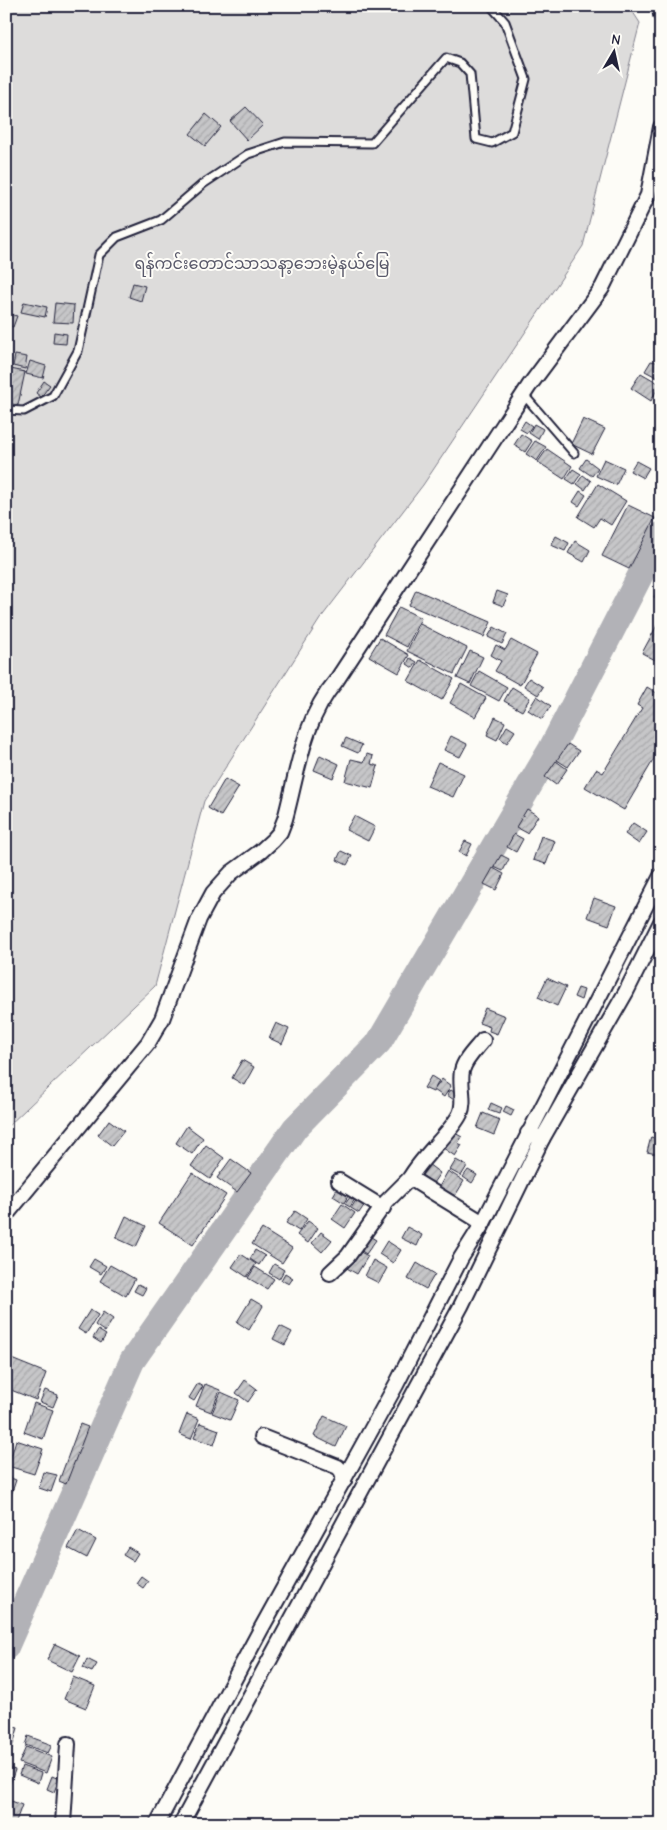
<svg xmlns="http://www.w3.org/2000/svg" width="667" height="1830" font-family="'Comic Neue','Noto Sans Myanmar',sans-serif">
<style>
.green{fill:#dddcdb;stroke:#807f8b}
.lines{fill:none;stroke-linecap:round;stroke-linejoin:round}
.river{stroke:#b2b2b7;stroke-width:26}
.building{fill:url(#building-hatch);stroke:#22223b}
.service-casing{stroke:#22223b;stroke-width:11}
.minor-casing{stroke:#22223b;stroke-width:18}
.service{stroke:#fdfcf7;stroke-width:7}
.minor{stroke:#fdfcf7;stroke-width:14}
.labels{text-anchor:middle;stroke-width:4;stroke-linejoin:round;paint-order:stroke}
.park-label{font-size:16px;fill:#5a5a6b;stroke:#fdfcf7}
</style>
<defs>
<pattern id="building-hatch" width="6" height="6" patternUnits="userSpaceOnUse" patternTransform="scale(1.25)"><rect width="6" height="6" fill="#c6c6c8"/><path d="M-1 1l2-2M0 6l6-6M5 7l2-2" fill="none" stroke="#aaaaad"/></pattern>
</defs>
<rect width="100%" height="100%" fill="#fdfcf7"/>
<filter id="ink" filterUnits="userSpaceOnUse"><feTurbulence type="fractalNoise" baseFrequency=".02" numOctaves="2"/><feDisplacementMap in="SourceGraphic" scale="10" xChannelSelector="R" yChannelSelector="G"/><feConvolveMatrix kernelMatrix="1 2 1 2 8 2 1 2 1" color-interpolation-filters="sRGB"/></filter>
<g filter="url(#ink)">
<polygon class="green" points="6,6 629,6 640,23 583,246 423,485 320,619 204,801 155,986 6,1128"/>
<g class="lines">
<polyline class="river" points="6,1647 132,1361 295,1128 379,1042 551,749 661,535"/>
</g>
<g class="building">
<polygon points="246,107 263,125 247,140 230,121"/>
<polygon points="206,114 221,127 205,146 190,134"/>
<polygon points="133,283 145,286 141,301 129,297"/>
<polygon points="24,302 47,307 45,317 21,312"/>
<polygon points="55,303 74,305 73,323 53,322"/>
<polygon points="6,313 17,316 13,327 6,325"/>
<polygon points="54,332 67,334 66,344 53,343"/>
<polygon points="15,355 27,357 25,369 13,366"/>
<polygon points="30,361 46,366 43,378 26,374"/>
<polygon points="651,361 661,363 660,379 645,371"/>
<polygon points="6,368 25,372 18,405 6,403"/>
<polygon points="641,373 660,384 651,401 631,388"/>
<polygon points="44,381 50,385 41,397 36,393"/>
<polygon points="583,419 605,429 592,454 571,444"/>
<polygon points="525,421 532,426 527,433 520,429"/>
<polygon points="534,424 543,429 538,439 529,433"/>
<polygon points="521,434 532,441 525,452 514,445"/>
<polygon points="535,441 546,447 537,461 526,454"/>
<polygon points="547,449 572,466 564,479 538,462"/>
<polygon points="586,459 598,468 592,476 580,468"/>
<polygon points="604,459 624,468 616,485 596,476"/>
<polygon points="636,461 649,468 643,478 630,471"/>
<polygon points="573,469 581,474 574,484 566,479"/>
<polygon points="583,475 591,481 585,490 577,484"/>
<polygon points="598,484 626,501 611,525 600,518 594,527 578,517"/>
<polygon points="580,491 586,495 579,506 573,502"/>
<polygon points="628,505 655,518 629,569 602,556"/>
<polygon points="556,536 569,543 565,551 551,545"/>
<polygon points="575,541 590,550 584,562 568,553"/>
<polygon points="661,583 661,601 654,597"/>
<polygon points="416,590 491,622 484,637 409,605"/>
<polygon points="497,591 508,595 503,606 493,602"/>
<polygon points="399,607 421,618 407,647 384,635"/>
<polygon points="661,618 661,663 642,653"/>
<polygon points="420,624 467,648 454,674 407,651"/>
<polygon points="494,627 507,634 502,644 488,637"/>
<polygon points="380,638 409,655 399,673 369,656"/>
<polygon points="511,640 537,654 520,685 495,671 501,661 491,655 496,645 505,650"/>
<polygon points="470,651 483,657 470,684 457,678"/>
<polygon points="410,658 417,662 413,668 407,664"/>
<polygon points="420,660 454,679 442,700 408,681"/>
<polygon points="479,671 507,687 499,701 471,686"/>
<polygon points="529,678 543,687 538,695 524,686"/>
<polygon points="461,684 486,698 475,717 450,703"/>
<polygon points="512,687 530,698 522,711 504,701"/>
<polygon points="647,687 660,695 661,698 661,747 624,810 585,787 596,769 603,773 642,708 637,705"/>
<polygon points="537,696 551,706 542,719 528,710"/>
<polygon points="495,717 505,722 497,740 487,735"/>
<polygon points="507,726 515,731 507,743 500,738"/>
<polygon points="451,736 467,744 460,757 444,750"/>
<polygon points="346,738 362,745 358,753 342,746"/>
<polygon points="568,744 579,751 568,767 557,760"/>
<polygon points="367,754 373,756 371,764 378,766 372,788 345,781 351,759 364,762"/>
<polygon points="320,755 339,764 333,778 314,770"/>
<polygon points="556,761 567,769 556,785 545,777"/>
<polygon points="438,762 464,774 453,797 427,786"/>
<polygon points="225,779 239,787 221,816 208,808"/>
<polygon points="527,809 538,816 527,833 516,827"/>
<polygon points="354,816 375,827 368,841 346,830"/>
<polygon points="633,823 647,832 639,844 625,834"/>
<polygon points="514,834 523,839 516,852 507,847"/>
<polygon points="541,836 555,841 546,864 533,860"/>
<polygon points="465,841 472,844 466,856 459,852"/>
<polygon points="341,851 352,856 347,865 337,860"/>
<polygon points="501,855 509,859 503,871 494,867"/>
<polygon points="493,868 504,874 496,890 484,884"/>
<polygon points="594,898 616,906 609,925 587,917"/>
<polygon points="547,978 566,987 557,1006 538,997"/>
<polygon points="578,988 584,990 581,1000 574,997"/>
<polygon points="485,1008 505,1016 497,1034 489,1031 490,1027 479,1023"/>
<polygon points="276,1023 289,1029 282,1044 269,1038"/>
<polygon points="242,1060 254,1067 244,1085 232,1078"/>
<polygon points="431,1076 439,1081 433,1092 424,1088"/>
<polygon points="442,1079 451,1086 444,1097 434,1090"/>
<polygon points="451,1090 457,1094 454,1100 447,1095"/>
<polygon points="491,1103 502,1108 499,1114 488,1110"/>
<polygon points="506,1106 514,1110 511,1116 503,1112"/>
<polygon points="483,1113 500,1120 494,1135 477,1128"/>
<polygon points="109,1120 124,1131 112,1146 98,1135"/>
<polygon points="187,1126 203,1138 192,1154 176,1143"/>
<polygon points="453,1132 462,1137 458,1143 462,1145 455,1156 443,1148"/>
<polygon points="651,1137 661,1140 661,1155 647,1152"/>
<polygon points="206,1145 224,1158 210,1179 191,1166"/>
<polygon points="231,1159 251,1173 237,1192 217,1178"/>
<polygon points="456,1160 467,1166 461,1176 450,1170"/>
<polygon points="428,1164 440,1173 433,1183 420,1174"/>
<polygon points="468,1170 477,1175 472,1183 463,1177"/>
<polygon points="448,1171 464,1181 455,1196 439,1187"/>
<polygon points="192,1173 226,1195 193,1245 159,1223"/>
<polygon points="337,1189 348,1196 344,1203 333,1196"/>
<polygon points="351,1196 355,1199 350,1207 345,1204"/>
<polygon points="357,1199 365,1204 359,1213 351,1208"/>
<polygon points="342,1204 355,1213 345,1228 332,1219"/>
<polygon points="295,1211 307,1219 299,1231 286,1223"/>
<polygon points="126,1216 146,1226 136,1247 116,1238"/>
<polygon points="308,1221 318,1228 308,1243 297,1235"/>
<polygon points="407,1227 422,1235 417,1246 401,1238"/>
<polygon points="262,1229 292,1248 282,1263 252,1244"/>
<polygon points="321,1232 332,1240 322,1252 312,1243"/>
<polygon points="366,1234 376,1240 366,1254 356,1247"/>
<polygon points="387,1241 401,1250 393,1263 379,1254"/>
<polygon points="355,1249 368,1256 357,1274 345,1267"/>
<polygon points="255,1250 265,1256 259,1265 250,1259"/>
<polygon points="241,1254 256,1264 247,1277 232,1267"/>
<polygon points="94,1259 106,1266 101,1274 89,1267"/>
<polygon points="373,1260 387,1268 379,1283 365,1276"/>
<polygon points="417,1263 435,1274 426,1289 408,1279"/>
<polygon points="274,1264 284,1270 279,1279 269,1273"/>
<polygon points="110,1265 135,1279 126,1296 100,1281"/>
<polygon points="255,1267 274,1279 267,1289 248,1278"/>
<polygon points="285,1273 293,1278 289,1284 281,1280"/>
<polygon points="138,1284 146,1288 142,1295 134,1291"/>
<polygon points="251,1299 263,1306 249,1330 237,1322"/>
<polygon points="90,1310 98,1315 86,1334 78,1329"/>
<polygon points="103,1312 113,1319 105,1332 95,1325"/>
<polygon points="280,1326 292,1332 285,1345 273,1339"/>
<polygon points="98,1330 106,1335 101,1343 93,1338"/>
<polygon points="9,1358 46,1373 36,1400 6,1388 6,1365"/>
<polygon points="245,1380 257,1389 248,1402 236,1393"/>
<polygon points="198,1383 203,1386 194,1401 189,1398"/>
<polygon points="205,1384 220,1390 211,1412 196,1406"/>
<polygon points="45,1390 58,1395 53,1407 40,1402"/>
<polygon points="221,1392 239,1400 230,1420 212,1413"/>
<polygon points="34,1403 53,1410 43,1439 24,1432"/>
<polygon points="187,1414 199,1419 191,1439 179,1434"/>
<polygon points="324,1416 346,1426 336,1447 314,1436"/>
<polygon points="200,1423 219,1430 214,1445 194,1438"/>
<polygon points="80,1424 88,1427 66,1484 59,1481"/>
<polygon points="6,1436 11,1438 6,1453"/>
<polygon points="16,1440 43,1449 34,1474 8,1466"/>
<polygon points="44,1472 57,1475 51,1492 39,1488"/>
<polygon points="6,1476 16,1480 10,1498 6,1496"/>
<polygon points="78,1530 96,1540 87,1558 68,1548"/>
<polygon points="128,1547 138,1553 133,1561 123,1555"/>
<polygon points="141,1576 148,1581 143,1588 136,1583"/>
<polygon points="55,1644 80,1656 72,1672 47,1660"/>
<polygon points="87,1659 97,1664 92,1672 83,1668"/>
<polygon points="73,1677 95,1686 86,1708 64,1699"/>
<polygon points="9,1726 18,1728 11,1751 6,1749"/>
<polygon points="28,1736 52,1745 48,1753 25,1745"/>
<polygon points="26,1747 52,1757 46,1773 19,1763"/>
<polygon points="22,1766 41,1773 38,1783 19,1775"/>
<polygon points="6,1767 15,1770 10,1784 6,1783"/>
<polygon points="52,1776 59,1779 54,1792 47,1789"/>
<polygon points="6,1799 22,1805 15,1824 6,1824"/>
</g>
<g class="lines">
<g class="service-casing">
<g id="service">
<polyline points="524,395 574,453"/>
<polyline points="6,410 24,411 53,396 78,351 99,255 117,237 161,220 203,184 248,154 285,142 372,143 446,58 460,63 470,74 476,139 492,143 512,132 526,79 505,22 491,6"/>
</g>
</g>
<g class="minor-casing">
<g id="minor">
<polyline points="660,6 661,15"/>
<polyline points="542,1139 626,992 661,922"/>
<polyline points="339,1181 383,1208"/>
<path d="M 6,1215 L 148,1043 L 162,1019 L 199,919 L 213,893 L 231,873 L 261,851 L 273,840 L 280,832 L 285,819 C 298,771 303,720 336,681 L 529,386 L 602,288 L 648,195 L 661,127"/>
<path d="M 483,1223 L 410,1178 C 423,1155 450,1134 460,1114 C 466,1101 459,1085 462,1071 C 464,1060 476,1049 483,1040"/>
<polyline points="330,1273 348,1256 386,1202 410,1178"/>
<polyline points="262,1437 338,1467 342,1472 344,1481"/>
<polyline points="63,1824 68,1744"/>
<polyline points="157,1824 261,1629 396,1385 461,1258 483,1223 661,876"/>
<polyline points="181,1824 461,1306 542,1139 528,1133"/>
</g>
</g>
<use href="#service" class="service"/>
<use href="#minor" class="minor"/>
</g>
</g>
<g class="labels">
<g class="park-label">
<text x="262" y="269">ရန်ကင်းတောင်သာသနာ့ဘေးမဲ့နယ်မြေ</text>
</g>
</g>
<rect width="667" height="1830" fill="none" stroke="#fdfcf7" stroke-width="25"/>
<rect x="12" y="12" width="642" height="1805" fill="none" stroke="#22223b" stroke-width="2" filter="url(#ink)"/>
<g transform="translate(614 52) rotate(9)" stroke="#fdfcf7" stroke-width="4" paint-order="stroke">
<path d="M0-4L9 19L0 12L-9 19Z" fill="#22223b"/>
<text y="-8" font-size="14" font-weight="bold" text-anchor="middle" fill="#22223b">N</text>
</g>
</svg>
